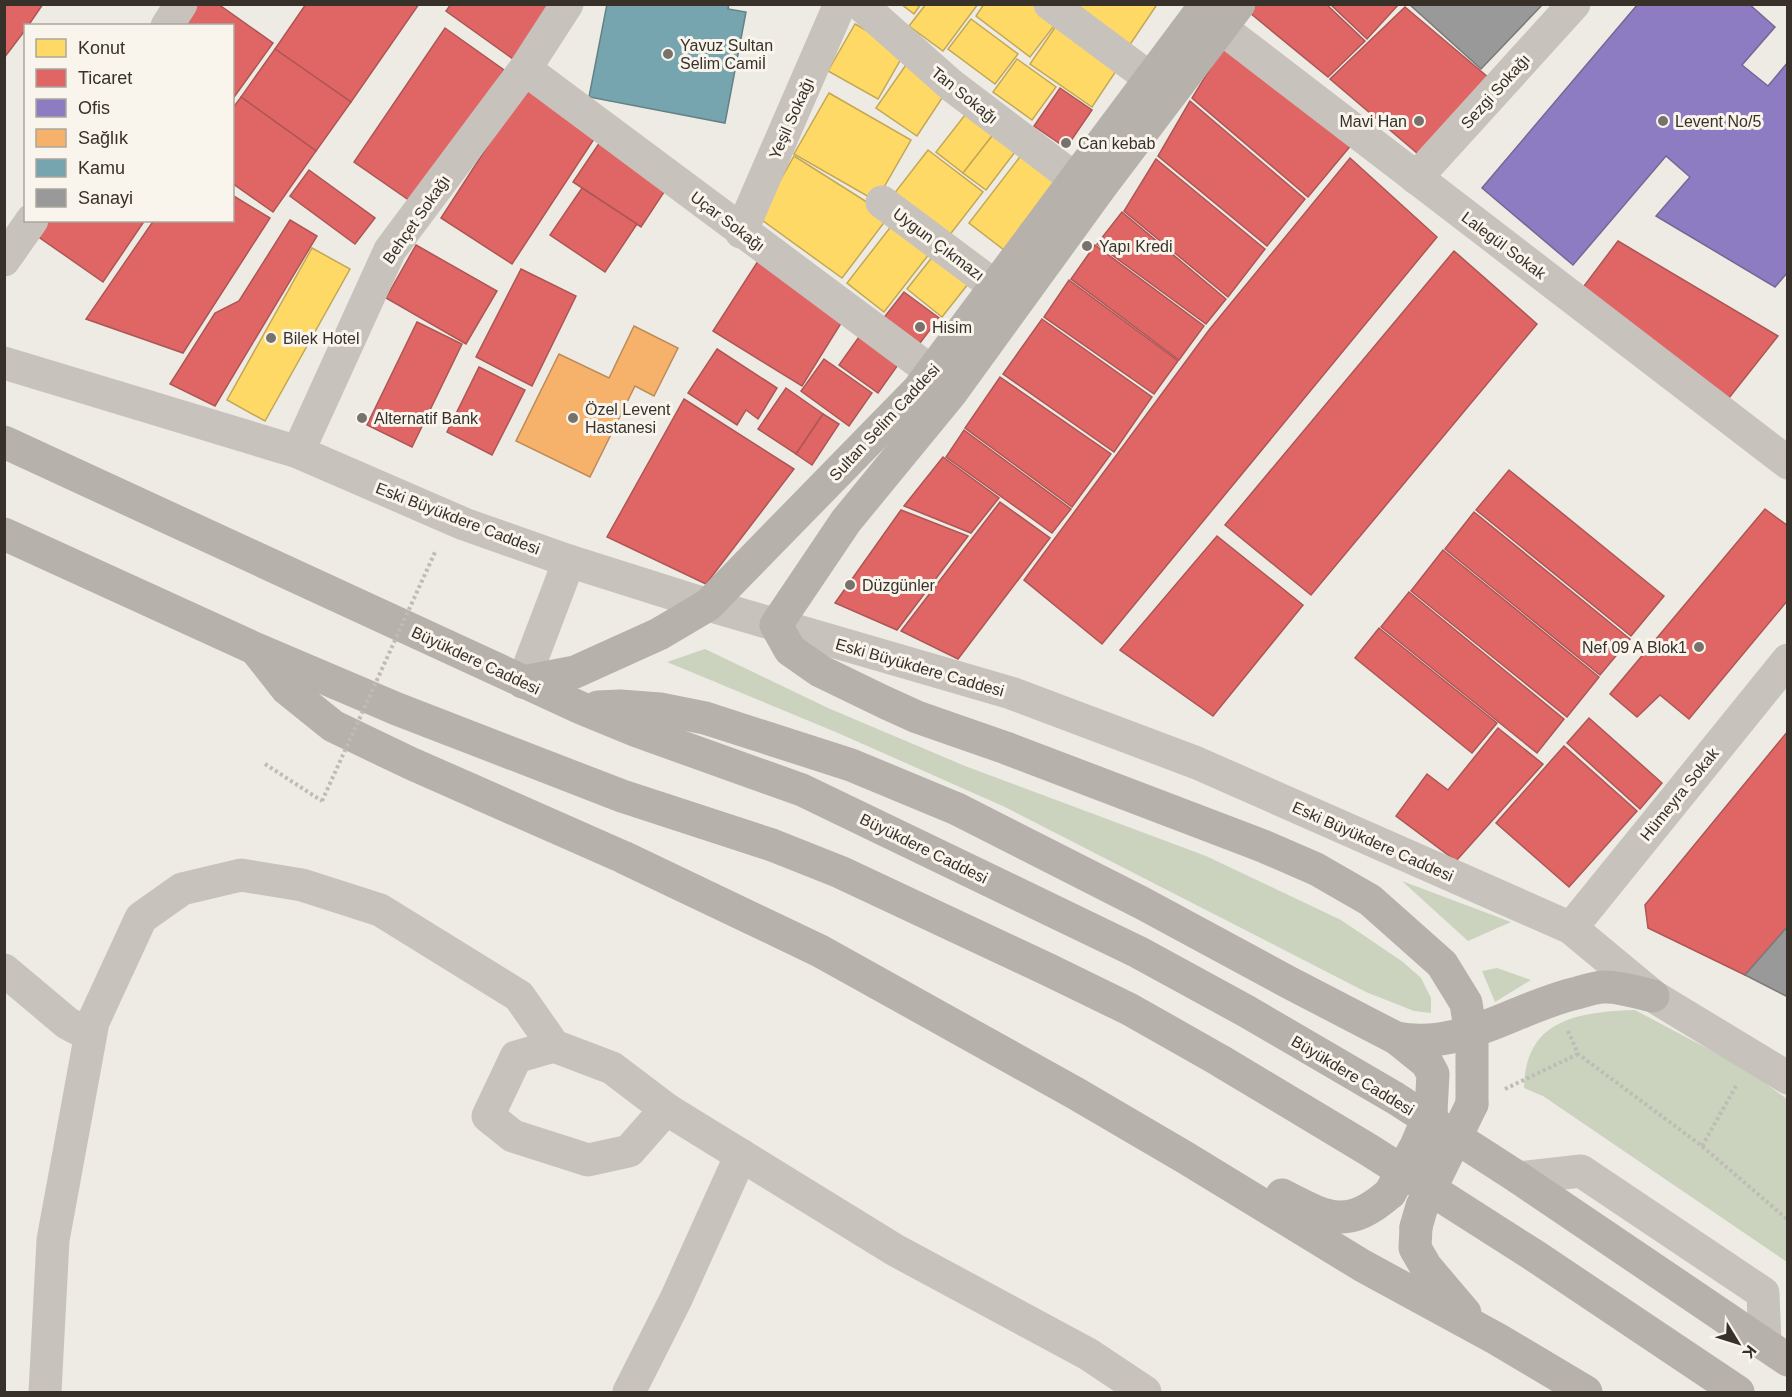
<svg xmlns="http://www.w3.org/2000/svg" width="1792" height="1397" font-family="Arial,sans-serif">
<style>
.green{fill:#cbd3bf}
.homes{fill:#ffd966;stroke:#c3a754;stroke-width:1.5}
.shops{fill:#e06666;stroke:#ad5654;stroke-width:1.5}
.offices{fill:#8e7cc3;stroke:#746695;stroke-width:1.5}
.health{fill:#f6b26b;stroke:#bd8b58;stroke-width:1.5}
.public{fill:#76a5af;stroke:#638287;stroke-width:1.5}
.industry{fill:#999;stroke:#7c7a78;stroke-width:1.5}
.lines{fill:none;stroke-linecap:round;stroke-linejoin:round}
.path{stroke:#bfbbb5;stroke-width:4;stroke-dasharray:3 3;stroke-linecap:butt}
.minor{stroke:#c7c3bc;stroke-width:33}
.major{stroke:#b6b1ab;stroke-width:33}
.path-bridge{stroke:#bfbbb5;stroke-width:4;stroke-dasharray:3 3;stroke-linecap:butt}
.major-bridge{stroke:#b6b1ab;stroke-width:33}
.poi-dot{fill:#77726b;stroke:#f9f5ec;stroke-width:2}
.labels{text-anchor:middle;stroke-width:6;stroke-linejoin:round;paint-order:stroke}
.poi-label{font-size:16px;fill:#37312a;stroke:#f9f5ec;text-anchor:start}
.street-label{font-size:16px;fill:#37312a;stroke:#f9f5ec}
</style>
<rect width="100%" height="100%" fill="#edebe4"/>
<g class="green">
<polygon points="705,649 828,708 965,766 1206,856 1341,920 1403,962 1421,978 1431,998 1431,1013 1414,1011 1366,992 1005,807 838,733 667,662"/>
<polygon points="1402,881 1511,922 1468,941"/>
<polygon points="1497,968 1531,980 1495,1002 1482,971"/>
<path d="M 1635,1010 L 1746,1069 L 1787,1099 L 1787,1262 L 1543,1096 L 1524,1088 C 1525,1019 1578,1012 1635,1010 Z"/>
</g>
<g class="homes">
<polygon points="901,4 921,4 914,14"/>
<polygon points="926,4 978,4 943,51 909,26"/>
<polygon points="984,4 1034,4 1057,22 1030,57 976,16"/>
<polygon points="1062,4 1155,4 1156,6 1127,49"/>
<polygon points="971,19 1018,54 995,84 948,49"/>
<polygon points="855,24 905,52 878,99 828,71"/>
<polygon points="1056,26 1118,68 1092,107 1030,64"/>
<polygon points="910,59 950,86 917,136 876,108"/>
<polygon points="1017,59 1056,87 1032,120 993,92"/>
<polygon points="829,93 911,140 876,201 794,154"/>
<polygon points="972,106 999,127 963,173 936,152"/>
<polygon points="999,127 1021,144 986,190 963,173"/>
<polygon points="1026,149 1061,176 1004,250 969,223"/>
<polygon points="928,150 983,192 945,241 890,199"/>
<polygon points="794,156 889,216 842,278 759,218"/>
<polygon points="896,220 933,249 884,312 847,283"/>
<polygon points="312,248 350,269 265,421 227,400"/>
<polygon points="937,251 972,279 942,317 907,289"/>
</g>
<g class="shops">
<polygon points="4,4 43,4 28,26 26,26 26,29 4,58"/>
<polygon points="191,4 218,4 273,43 232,100 232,26 177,26"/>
<polygon points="306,4 419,4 351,102 275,49"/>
<polygon points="451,4 552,4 513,59 446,11"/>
<polygon points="1257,4 1326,4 1365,41 1328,77 1250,13"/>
<polygon points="1330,4 1399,4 1367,39"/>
<polygon points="1405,7 1495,83 1424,159 1330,79"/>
<polygon points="445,28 504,70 413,203 354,162"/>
<polygon points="1228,40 1352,144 1308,197 1192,98"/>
<polygon points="275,49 351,102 316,151 241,97"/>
<polygon points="526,87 598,133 512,264 441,218"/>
<polygon points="1060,88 1092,110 1066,148 1034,126"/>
<polygon points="241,97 316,151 273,212 232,183 232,109"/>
<polygon points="1190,101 1305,199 1267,246 1158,156"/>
<polygon points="602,139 670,183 641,227 573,182"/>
<polygon points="1350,158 1437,237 1102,644 1024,580 1209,330"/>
<polygon points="1156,159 1265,249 1228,297 1124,211"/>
<polygon points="309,170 375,218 355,244 290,196"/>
<polygon points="582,188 637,224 605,272 550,235"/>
<polygon points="232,195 270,218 183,353 86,319 154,220 232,220"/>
<polygon points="1122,212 1226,299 1206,324 1097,244"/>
<polygon points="37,220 145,220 103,282 30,231"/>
<polygon points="290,220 317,236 215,406 170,384 215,313 239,301"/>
<polygon points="1618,241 1778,336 1725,403 1581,290"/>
<polygon points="416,245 497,291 466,344 386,298"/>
<polygon points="1095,245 1204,326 1179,360 1071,279"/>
<polygon points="1454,251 1537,324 1311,595 1225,525"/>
<polygon points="760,258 848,312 802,386 713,331"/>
<polygon points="521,269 576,296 532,386 476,357"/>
<polygon points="1069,280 1178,361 1154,394 1044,317"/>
<polygon points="904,292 939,318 917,347 882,320"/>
<polygon points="1042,319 1152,397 1114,452 1003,374"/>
<polygon points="417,322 462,344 412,447 367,425"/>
<polygon points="866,327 905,355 878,393 839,365"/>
<polygon points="717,349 777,388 758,419 746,410 737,425 688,393"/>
<polygon points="824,359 872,393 849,426 801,391"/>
<polygon points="479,367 525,390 492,455 447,432"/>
<polygon points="1000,377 1111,454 1072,507 965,428"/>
<polygon points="786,388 823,414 796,454 758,429"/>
<polygon points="684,399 794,469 706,584 607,537"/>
<polygon points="823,414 839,424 812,465 796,454"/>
<polygon points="964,430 1071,509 1052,533 946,457"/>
<polygon points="943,457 999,498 971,533 904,506"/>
<polygon points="1509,470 1664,596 1631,636 1476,510"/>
<polygon points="1000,502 1050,538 958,659 901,631"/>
<polygon points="1765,509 1788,526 1788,600 1689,719 1660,695 1637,717 1610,694"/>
<polygon points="901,510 968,536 897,630 835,603"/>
<polygon points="1474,512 1630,639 1600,675 1445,549"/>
<polygon points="1217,536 1303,605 1213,716 1120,650"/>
<polygon points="1443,550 1599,677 1567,717 1411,591"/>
<polygon points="1409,592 1564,719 1537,753 1381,627"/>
<polygon points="1379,628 1497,723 1472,753 1355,658"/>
<polygon points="1589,718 1662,783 1640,809 1567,743"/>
<polygon points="1498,728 1543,764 1456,861 1396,816 1427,774 1448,790"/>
<polygon points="1788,731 1788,926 1745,975 1648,928 1645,905"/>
<polygon points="1564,746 1637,811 1569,887 1496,823"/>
</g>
<polygon class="offices" points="1638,4 1749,4 1775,27 1742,65 1768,86 1788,62 1788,272 1775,287 1656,216 1690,177 1666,156 1573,265 1482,188"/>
<polygon class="health" points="634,326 678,348 654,396 635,386 590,477 516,441 559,354 609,378"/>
<polygon class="public" points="607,4 729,4 728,9 746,12 725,123 589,97"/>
<g class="industry">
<polygon points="1409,4 1543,4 1481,69"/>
<polygon points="1788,926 1788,997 1745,975"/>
</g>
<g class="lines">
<g class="path">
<polyline points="265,764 322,801"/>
<polyline points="1568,1031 1578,1054 1702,1146 1788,1220"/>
<polyline points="1505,1089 1578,1054"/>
<polyline points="1702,1146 1736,1086"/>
</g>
<g class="minor">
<polyline points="860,4 951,85 1075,179"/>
<polyline points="1050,4 1151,79"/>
<polyline points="167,26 181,4"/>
<polyline points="1220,27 1788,463"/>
<polyline points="525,69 932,372"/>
<polyline points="1416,178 1574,4"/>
<polyline points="882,202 996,287"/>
<polyline points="741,232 840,4"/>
<polyline points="4,260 32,220"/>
<polyline points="4,363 298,452 464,524 569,561 708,605 1011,693 1197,763 1571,928 1653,996 1788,1078"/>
<polyline points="298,452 390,250 525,69 567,4"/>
<polyline points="523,682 569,561"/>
<polyline points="1571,928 1788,660"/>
<polyline points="4,970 67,1023 90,1035"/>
<polyline points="554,1046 516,1057 488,1116 513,1136 588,1160 629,1151 666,1109"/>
<polyline points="1519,1178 1581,1171 1763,1293 1765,1344"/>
<polyline points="45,1392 53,1240 93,1022 141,918 182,889 241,875 302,885 380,910 519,996 554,1046 612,1068 666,1109 895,1250 1088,1354 1145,1392"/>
<polyline points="629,1392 676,1299 741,1155"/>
</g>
<g class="major">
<polyline points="1239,4 1102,185 951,393 846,521 776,625 790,650 820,671 884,702 917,717 1006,748 1263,846 1316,869 1370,900 1442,964 1466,1003 1472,1042 1472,1104"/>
<polyline points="4,442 581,708 637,731 802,790 1138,952 1246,1011 1395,1098 1519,1178 1788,1360"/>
<polyline points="4,534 256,649 397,709 622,796 772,845 840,872 1049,970 1129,1009 1219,1060 1369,1150 1535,1256 1738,1392"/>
<polyline points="257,651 287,689 333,726 410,763 623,857 820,951 1075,1093 1186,1158 1363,1266 1497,1339 1586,1392"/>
<polyline points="523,682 575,672 659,634 708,605 918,390 1206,4"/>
<polyline points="598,707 620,706 660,709 705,718 851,765 957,809 1142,903 1288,982 1396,1038 1427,1063 1433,1074 1431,1111"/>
<path d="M 1396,1038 C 1463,1051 1515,1007 1577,993 C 1585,991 1595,987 1604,987 C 1618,986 1639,993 1653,996"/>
<path d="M 1282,1195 C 1327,1218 1347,1231 1390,1193"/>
<polyline points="1416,1227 1415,1248 1426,1267 1465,1313"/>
</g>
<polyline class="path-bridge" points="322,801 436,550"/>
<g class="major-bridge">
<polyline points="1390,1193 1416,1146 1431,1111"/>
<polyline points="1416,1227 1422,1206 1472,1104"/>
</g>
</g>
<g class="poi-dot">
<circle cx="668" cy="54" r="6"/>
<circle cx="1419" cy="121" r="6"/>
<circle cx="1663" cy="121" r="6"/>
<circle cx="1066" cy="143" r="6"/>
<circle cx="1087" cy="246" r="6"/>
<circle cx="920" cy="327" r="6"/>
<circle cx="271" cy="338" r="6"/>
<circle cx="362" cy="418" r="6"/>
<circle cx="573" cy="418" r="6"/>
<circle cx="850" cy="585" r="6"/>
<circle cx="1699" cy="647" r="6"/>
</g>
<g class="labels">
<g class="poi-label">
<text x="680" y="51">Yavuz Sultan<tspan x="680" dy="18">Selim Camiİ</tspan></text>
<text x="1407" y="127" text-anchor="end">Mavi Han</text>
<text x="1675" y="127">Levent No/5</text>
<text x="1078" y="149">Can kebab</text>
<text x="1099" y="252">Yapı Kredi</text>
<text x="932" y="333">Hisim</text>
<text x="283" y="344">Bilek Hotel</text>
<text x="585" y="415">Özel Levent<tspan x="585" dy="18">Hastanesi</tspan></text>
<text x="374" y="424">Alternatif Bank</text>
<text x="862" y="591">Düzgünler</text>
<text x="1687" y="653" text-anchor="end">Nef 09 A Blok1</text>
</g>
<g class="street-label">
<text transform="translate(1495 91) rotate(-48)" y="6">Sezgi Sokağı</text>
<text transform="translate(965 95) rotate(39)" y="6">Tan Sokağı</text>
<text transform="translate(791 118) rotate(-66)" y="6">Yeşil Sokağı</text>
<text transform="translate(416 219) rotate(-55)" y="6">Behçet Sokağı</text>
<text transform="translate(728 221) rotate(37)" y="6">Uçar Sokağı</text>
<text transform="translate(939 244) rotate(37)" y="6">Uygun Çıkmazı</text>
<text transform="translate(1504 245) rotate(37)" y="6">Lalegül Sokak</text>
<text transform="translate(884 422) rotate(-47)" y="6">Sultan Selim Caddesi</text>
<text transform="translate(458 518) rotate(21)" y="6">Eski Büyükdere Caddesi</text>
<text transform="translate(476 660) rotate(25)" y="6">Büyükdere Caddesi</text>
<text transform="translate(920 667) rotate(16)" y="6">Eski Büyükdere Caddesi</text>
<text transform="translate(1679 794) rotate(-51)" y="6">Hümeyra Sokak</text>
<text transform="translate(1373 841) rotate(24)" y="6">Eski Büyükdere Caddesi</text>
<text transform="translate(924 848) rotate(26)" y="6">Büyükdere Caddesi</text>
<text transform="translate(1353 1075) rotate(31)" y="6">Büyükdere Caddesi</text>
</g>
</g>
<rect width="1792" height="1397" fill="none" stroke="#37312a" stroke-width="12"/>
<rect x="24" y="24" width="210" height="198" fill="#f9f5ec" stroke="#aba79e" stroke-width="1.5"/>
<rect x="36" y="39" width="30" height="18" fill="#ffd966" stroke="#aba79e" stroke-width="1.5"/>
<text x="78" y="54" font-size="18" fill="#37312a">Konut</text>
<rect x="36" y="69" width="30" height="18" fill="#e06666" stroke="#aba79e" stroke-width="1.5"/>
<text x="78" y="84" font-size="18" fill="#37312a">Ticaret</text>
<rect x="36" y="99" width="30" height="18" fill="#8e7cc3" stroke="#aba79e" stroke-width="1.5"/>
<text x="78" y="114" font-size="18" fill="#37312a">Ofis</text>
<rect x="36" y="129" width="30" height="18" fill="#f6b26b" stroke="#aba79e" stroke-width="1.5"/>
<text x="78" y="144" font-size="18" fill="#37312a">Sağlık</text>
<rect x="36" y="159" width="30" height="18" fill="#76a5af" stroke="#aba79e" stroke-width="1.5"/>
<text x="78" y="174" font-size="18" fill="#37312a">Kamu</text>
<rect x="36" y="189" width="30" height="18" fill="#999999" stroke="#aba79e" stroke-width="1.5"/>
<text x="78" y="204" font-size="18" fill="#37312a">Sanayi</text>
<g transform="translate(1738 1343) rotate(128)" stroke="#f9f5ec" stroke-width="4.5" paint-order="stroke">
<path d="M0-4.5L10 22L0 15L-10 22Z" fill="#37312a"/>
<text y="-9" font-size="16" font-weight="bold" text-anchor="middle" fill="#37312a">K</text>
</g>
</svg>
